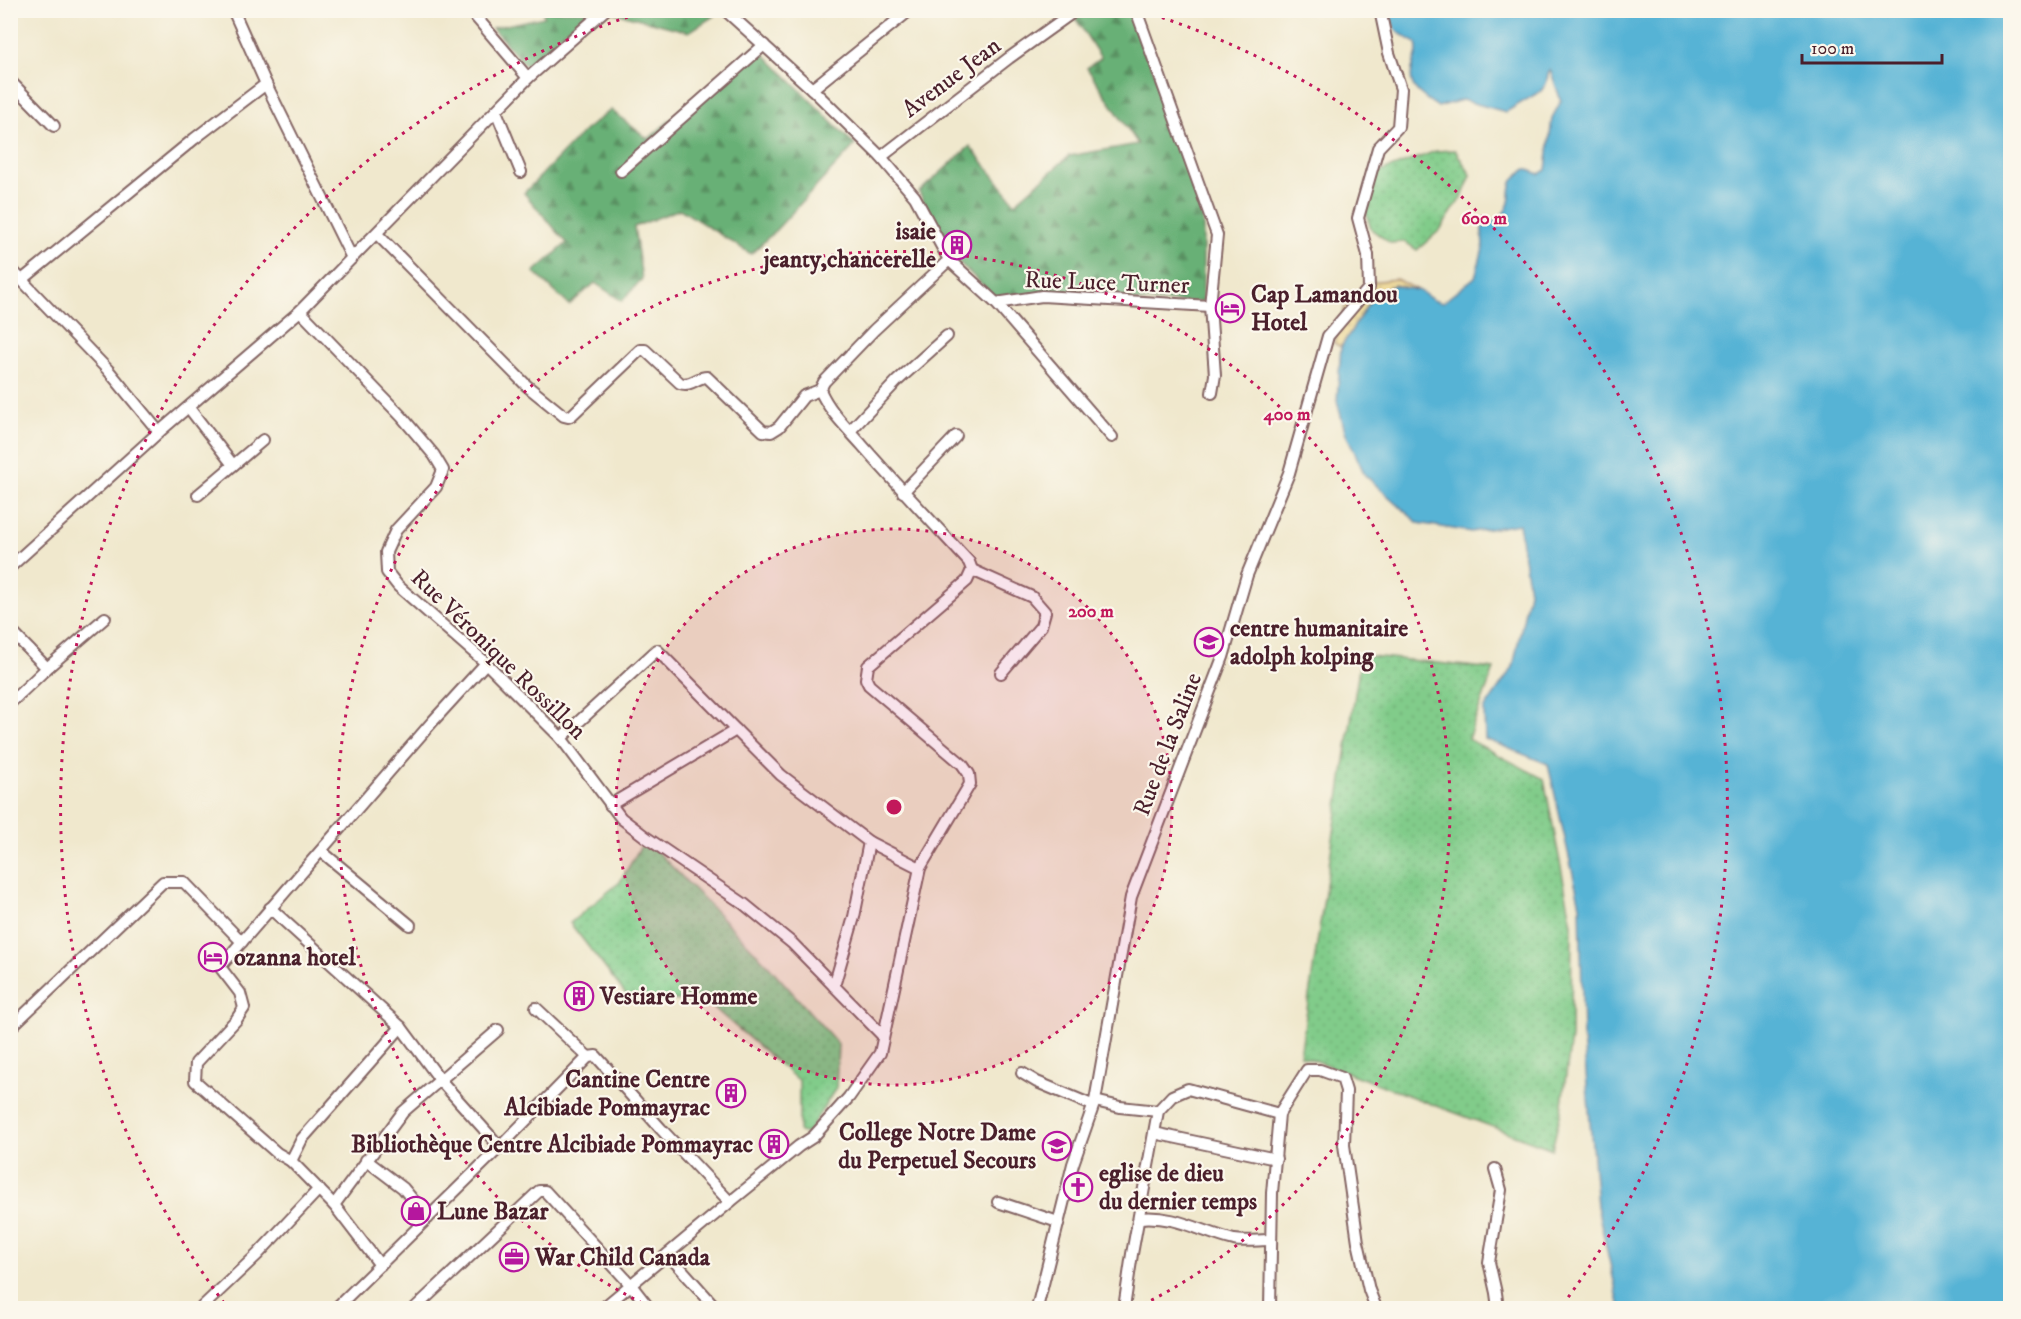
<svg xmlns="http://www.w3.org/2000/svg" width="2021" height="1319" font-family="'IM FELL DW Pica',serif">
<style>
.grass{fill:url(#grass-dots);stroke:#66765a;stroke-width:1.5}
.forest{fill:url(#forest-firs);stroke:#596850;stroke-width:1.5}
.sand{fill:url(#sand-dots);stroke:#9c7c64;stroke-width:1.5}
.water{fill:#57b3d5;stroke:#506980;stroke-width:1.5}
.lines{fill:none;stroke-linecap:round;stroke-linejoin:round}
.street-casing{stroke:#846564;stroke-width:14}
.street{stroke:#fff;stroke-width:10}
.ring{fill:none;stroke:#c2185b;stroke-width:3;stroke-dasharray:3 6}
.labels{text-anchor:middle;stroke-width:4.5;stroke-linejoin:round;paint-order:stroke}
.street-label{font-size:24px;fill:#4a1f2b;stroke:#fbf7ec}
.poi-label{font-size:24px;font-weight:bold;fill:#4a1f2b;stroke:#fbf7ec;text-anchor:start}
.centre{fill:#c2185b;stroke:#fbf7ec;stroke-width:3}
.ring-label{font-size:18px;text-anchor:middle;font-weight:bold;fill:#c2185b;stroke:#fbf7ec;stroke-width:4.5;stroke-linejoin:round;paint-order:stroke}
</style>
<defs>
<pattern id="grass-dots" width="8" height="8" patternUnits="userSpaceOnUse" patternTransform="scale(1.5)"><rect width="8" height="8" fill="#81cc8a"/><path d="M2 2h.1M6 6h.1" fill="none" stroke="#71af77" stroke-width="1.8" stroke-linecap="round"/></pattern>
<pattern id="forest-firs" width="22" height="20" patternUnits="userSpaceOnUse" patternTransform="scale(1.5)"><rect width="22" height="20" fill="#68b076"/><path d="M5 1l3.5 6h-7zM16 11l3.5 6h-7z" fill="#588f61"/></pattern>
<pattern id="sand-dots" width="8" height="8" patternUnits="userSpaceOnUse" patternTransform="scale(1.5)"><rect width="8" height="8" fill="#eeda9e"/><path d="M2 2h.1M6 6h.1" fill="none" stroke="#cebb88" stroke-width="1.8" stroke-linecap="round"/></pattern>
</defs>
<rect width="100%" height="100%" fill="#fbf7ec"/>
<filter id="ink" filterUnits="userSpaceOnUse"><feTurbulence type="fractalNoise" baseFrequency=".0167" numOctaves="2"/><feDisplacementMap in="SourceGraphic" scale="12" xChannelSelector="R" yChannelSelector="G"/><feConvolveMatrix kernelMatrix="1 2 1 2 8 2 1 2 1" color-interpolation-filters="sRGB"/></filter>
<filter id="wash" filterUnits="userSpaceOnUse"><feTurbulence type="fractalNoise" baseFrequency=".008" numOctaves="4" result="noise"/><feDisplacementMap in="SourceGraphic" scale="24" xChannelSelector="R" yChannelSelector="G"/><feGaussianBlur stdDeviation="1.35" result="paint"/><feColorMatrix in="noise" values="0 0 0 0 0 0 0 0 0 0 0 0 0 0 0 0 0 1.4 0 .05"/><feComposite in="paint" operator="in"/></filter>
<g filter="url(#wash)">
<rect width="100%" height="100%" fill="#f0e8cd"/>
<g class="grass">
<polygon points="1455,150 1471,175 1463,195 1440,230 1417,250 1405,242 1390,243 1371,229 1364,207 1377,173 1436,151"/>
<polygon points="1361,655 1494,669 1468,739 1544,779 1572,924 1571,1038 1561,1111 1552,1149 1300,1055"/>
<polygon points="645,839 768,965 838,1044 836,1088 807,1134 799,1132 799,1081 708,1003 627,996 570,923 620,882"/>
</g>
<g class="forest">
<polygon points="543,11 588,11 526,66 492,28 544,17"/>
<polygon points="609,11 708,11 714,16 689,32"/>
<polygon points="1081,11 1133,11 1203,214 1203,302 997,299 946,250 919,192 970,146 1015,203 1069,156 1138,144 1087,68 1101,58 1074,16"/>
<polygon points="756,46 855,145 776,230 751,254 680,209 634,227 642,279 622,301 595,283 569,305 534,272 567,243 524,193 585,130 611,110 648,139"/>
</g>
<polygon class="sand" points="1396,279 1420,291 1394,285 1372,298 1341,347 1334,343 1345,307 1371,282"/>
<path class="water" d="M 1389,11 L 2010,11 L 2010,1308 L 1620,1308 L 1597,1206 L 1583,1037 L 1580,905 L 1548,764 L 1485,739 L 1484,710 L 1513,667 L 1529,592 L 1519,524 L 1471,532 L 1418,523 L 1365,475 L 1345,431 L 1337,401 L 1341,347 L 1372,298 L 1394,285 L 1420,291 L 1433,300 L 1442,303 L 1475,277 L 1483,249 L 1482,228 C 1488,224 1497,220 1502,215 C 1519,196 1499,185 1526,169 L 1539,174 L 1546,170 L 1552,118 L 1561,101 L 1551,72 L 1549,70 L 1546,84 L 1541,91 L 1506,112 L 1462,100 L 1438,107 C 1419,94 1405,87 1414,62 C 1417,54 1418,52 1416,43 C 1399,33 1392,31 1389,11 Z"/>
</g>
<g filter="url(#ink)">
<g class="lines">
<g class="street-casing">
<g id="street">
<polyline points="233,10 266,84 352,258"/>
<polyline points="470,10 528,78"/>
<polyline points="1136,10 1217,235 1210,306 1215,375 1212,393"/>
<polyline points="10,81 54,126"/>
<polyline points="812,89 910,10"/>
<polyline points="496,111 521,172"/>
<polyline points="881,157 1009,58 1076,10"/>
<polyline points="621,171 764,45"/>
<path d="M 377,234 L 527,386 L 564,416 L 568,417 L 572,415 L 640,350 L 645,350 L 680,383 C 691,387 696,377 707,377 L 763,431 L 771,432 L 779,427 L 804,396 L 820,390"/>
<polyline points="949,260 996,303 1042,296 1210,306"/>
<polyline points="10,268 108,370 159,432"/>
<polyline points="22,280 194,139 266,84"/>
<polyline points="996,303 1112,437"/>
<polyline points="300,311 402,417 434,455 443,470 436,487 396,530 386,552 387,572 398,586 486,663 561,738 621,818 647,838 744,904 792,943 883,1036"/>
<polyline points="189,408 233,465"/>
<polyline points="850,431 897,381 947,336"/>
<polyline points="903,492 956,436"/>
<polyline points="198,495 263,440"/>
<polyline points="10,567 159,432 300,311 528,78 605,10"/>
<polyline points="972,570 1032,597 1045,612 1041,626 1001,673"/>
<polyline points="10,630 47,668"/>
<polyline points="10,703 47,668 105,618"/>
<polyline points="561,738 657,650 736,730"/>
<polyline points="610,805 736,730 781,775 869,842 854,917 834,986"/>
<polyline points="869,842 920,868"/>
<polyline points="321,851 410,925"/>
<polyline points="270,908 401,1027 441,1081 500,1147"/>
<polyline points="536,1008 588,1057"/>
<polyline points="10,1028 163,882 184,882 242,942"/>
<polyline points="1022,1073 1037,1082 1092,1105"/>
<polyline points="1095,1101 1120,1107 1158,1111"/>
<polyline points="1154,1133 1276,1159"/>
<polyline points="366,1160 403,1188 428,1218"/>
<polyline points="291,1161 277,1153 195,1081 196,1063 236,1020 244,1008 240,993 220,967 433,721 486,663"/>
<polyline points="1495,1169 1501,1190 1489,1262 1496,1293 1498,1308"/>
<polyline points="998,1202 1058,1222"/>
<polyline points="334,1205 403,1112 498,1030"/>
<path d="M 1139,1218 C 1174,1214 1201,1232 1234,1240 C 1245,1242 1259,1240 1271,1240"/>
<polyline points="668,1254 716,1308"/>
<polyline points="380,1265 334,1205 291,1161 302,1139 401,1027"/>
<polyline points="201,1308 257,1255 319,1189"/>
<polyline points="336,1308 500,1147 588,1057 596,1056 661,1129 730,1202"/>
<polyline points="415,1308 539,1191 545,1191 631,1285 649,1308"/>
<path d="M 603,1308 L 730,1202 L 799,1146 L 813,1137 L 849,1097 L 880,1053 L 920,868 L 970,784 L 969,774 L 962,764 L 869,685 L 866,679 L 868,666 L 967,581 L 972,570 L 969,562 C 933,523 897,485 862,445 C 847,428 829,411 820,390 L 824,382 L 874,330 L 949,260 L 915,197 L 881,157 L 812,89 L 725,10"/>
<polyline points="1037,1308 1073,1164 1095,1101 1131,897 1223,657 1247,575 1289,473 1328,336 1369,288 1368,255 1358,218 1378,148 1398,127 1401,89 1389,53 1380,10"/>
<polyline points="1124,1308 1132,1254 1158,1111 1172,1096 1188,1089 1279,1114"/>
<polyline points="1270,1308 1272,1193 1279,1114 1307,1070 1320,1070 1342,1078 1346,1091 1344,1145 1358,1242 1369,1290 1376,1308"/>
</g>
</g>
<use href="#street" class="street"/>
</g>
</g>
<circle cx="894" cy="807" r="278" fill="#c2185b" fill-opacity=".12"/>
<g class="ring">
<circle cx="894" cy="807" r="278"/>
<path d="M650 1307A556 556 0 1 1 1138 1307"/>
<path d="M224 1303A834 834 0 0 1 643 12M1145 12A834 834 0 0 1 1564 1303"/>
</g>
<defs>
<g id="building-ring" transform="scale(1.5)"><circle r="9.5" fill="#fbf7ec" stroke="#b5179e" stroke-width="1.5"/><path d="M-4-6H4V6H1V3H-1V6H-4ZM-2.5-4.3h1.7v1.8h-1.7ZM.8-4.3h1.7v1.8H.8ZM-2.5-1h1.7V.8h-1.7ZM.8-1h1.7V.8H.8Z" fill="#b5179e"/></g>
<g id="hotel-ring" transform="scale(1.5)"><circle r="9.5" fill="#fbf7ec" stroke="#b5179e" stroke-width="1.5"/><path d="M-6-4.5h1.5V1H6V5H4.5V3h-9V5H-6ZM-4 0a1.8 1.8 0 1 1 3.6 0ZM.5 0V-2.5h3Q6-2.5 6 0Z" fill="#b5179e"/></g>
<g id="university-ring" transform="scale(1.5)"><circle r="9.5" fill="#fbf7ec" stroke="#b5179e" stroke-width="1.5"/><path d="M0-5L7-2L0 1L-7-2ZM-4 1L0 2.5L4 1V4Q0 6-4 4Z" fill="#b5179e"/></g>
<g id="school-ring" transform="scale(1.5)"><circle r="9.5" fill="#fbf7ec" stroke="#b5179e" stroke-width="1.5"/><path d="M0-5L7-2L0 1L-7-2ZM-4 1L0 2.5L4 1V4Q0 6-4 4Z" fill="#b5179e"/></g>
<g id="church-ring" transform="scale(1.5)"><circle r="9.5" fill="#fbf7ec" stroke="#b5179e" stroke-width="1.5"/><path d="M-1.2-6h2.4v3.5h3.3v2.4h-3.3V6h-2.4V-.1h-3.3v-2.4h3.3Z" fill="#b5179e"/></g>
<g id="shop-ring" transform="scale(1.5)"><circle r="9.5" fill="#fbf7ec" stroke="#b5179e" stroke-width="1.5"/><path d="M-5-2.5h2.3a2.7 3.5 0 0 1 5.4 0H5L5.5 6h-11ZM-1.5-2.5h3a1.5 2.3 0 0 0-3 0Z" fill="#b5179e"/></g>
<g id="office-ring" transform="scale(1.5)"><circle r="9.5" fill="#fbf7ec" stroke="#b5179e" stroke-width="1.5"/><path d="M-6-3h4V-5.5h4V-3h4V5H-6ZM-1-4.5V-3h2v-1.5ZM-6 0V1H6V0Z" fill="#b5179e"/></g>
</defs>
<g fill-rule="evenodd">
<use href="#building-ring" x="957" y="245"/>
<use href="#hotel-ring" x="1230" y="308"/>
<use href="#university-ring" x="1209" y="642"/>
<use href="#hotel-ring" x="213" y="957"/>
<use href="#building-ring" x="579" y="996"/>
<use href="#building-ring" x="731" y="1093"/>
<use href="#building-ring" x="774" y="1144"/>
<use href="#school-ring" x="1057" y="1146"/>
<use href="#church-ring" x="1078" y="1187"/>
<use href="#shop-ring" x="416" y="1211"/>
<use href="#office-ring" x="514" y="1257"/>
</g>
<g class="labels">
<g class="street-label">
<text transform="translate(951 77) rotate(-37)" y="8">Avenue Jean</text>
<text transform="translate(1107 282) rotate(2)" y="8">Rue Luce Turner</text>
<text transform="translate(499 654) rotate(44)" y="8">Rue Véronique Rossillon</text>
<text transform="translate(1167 744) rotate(-69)" y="8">Rue de la Saline</text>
</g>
<g class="poi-label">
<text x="936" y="239" text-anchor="end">isaie<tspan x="936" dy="28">jeanty,chancerelle</tspan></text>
<text x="1251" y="302">Cap Lamandou<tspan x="1251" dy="28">Hotel</tspan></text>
<text x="1230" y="636">centre humanitaire<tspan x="1230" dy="28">adolph kolping</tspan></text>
<text x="234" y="965">ozanna hotel</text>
<text x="600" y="1004">Vestiare Homme</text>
<text x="710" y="1087" text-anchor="end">Cantine Centre<tspan x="710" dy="28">Alcibiade Pommayrac</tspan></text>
<text x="1036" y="1140" text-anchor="end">College Notre Dame<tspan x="1036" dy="28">du Perpetuel Secours</tspan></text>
<text x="753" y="1152" text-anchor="end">Bibliothèque Centre Alcibiade Pommayrac</text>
<text x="1099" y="1181">eglise de dieu<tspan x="1099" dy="28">du dernier temps</tspan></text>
<text x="437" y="1219">Lune Bazar</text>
<text x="535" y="1265">War Child Canada</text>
</g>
</g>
<circle cx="894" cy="807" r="9" class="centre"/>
<g class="ring-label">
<text x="1484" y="224">600 m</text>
<text x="1287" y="420">400 m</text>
<text x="1091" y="617">200 m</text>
</g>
<rect width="2021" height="1319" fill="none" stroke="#fbf7ec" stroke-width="36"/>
<path d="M1802 54v9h140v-9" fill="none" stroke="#4a1f2b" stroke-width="3"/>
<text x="1811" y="54" font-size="18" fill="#4a1f2b" stroke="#fbf7ec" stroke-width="4.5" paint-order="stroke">100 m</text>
</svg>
